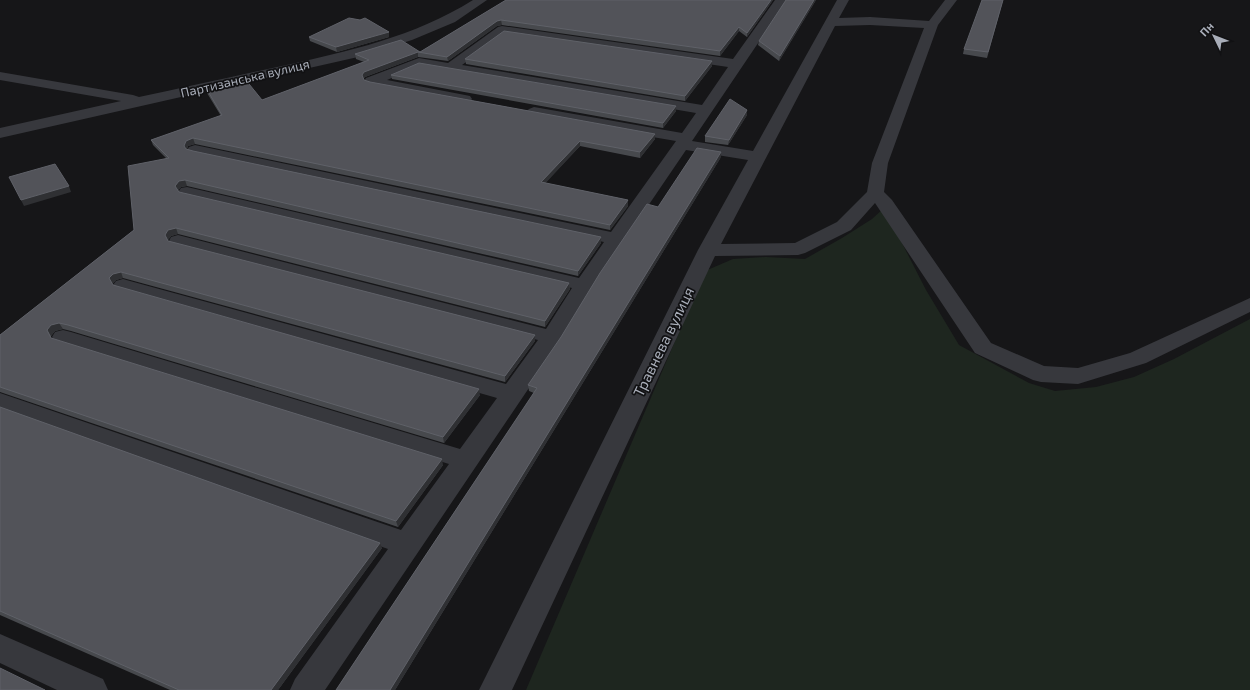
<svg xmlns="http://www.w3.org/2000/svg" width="1250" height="690" font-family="'Exo 2',sans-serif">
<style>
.green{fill:#1e261f}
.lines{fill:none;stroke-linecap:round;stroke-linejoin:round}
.minor{fill:#37383d;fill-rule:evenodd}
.wall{fill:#47494d}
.shaded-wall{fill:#2f3033}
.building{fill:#525359;stroke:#5f6168}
.labels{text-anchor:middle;stroke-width:3.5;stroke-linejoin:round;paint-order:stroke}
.far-street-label{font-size:13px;fill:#a8adb8;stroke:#111113}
.street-label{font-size:15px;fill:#a8adb8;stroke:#111113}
</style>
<rect width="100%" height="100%" fill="#161618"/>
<polygon class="green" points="884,208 926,290 959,345 1029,383 1055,391 1096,387 1134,377 1174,359 1250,319 1250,690 526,690 705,271 733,259 766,257 805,259 842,238 872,219"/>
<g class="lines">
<g class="minor">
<path d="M 473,0 L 487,0 L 455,22 L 412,40 L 358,57 L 0,138 L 0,128 L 121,101 L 0,80 L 0,72 L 133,95 L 139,97 C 187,87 234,76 282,66 C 349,51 414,37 473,0 Z"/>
<path d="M 775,0 L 787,0 L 692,141 L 753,151 L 837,0 L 849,0 L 839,18 L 870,17 L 929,21 L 945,0 L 957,0 L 938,25 L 888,163 L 884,192 L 892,200 L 991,343 L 1044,366 L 1078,368 L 1130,353 L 1250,298 L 1250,312 L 1146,363 L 1078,384 L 1041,382 L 1033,380 L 975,353 L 875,203 L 851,230 L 805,253 L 798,255 L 715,256 L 512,690 L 479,690 L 698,250 L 748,160 L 686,150 L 599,278 L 560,342 L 325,690 L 290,690 L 295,679 L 388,549 L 0,410 L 0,393 L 401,530 L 449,464 L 55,342 L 52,337 L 55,332 L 63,330 L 71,332 L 460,449 L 497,398 L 116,289 L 113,285 L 116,281 L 123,279 L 130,281 L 506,384 L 538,340 L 171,245 L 169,241 L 171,237 L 178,235 L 546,329 L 572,288 L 187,197 L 181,196 L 178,192 L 181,188 L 187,187 L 579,278 L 604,242 L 195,155 L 189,153 L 187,150 L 189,147 L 195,145 L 611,232 L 676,141 L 534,117 L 529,115 L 526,112 L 529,109 L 534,107 L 682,133 L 696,113 L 420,66 L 387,80 L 465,95 L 470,96 L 472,99 L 470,102 L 465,103 L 371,85 L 366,84 L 364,81 L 366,78 L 419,58 L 448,63 L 498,27 L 502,26 L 733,59 ZM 870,25 L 924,28 L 872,163 L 867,192 L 837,222 L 795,243 L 721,244 L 835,26 ZM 504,34 L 728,67 L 702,105 L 462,65 Z"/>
<polygon points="0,634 103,679 108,690 57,690 0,663"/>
</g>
</g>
<g class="wall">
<polygon points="506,0 773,0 747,37 739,31 720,56 502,25 497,26 448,61 418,57 365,77 363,79 364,80 370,82 655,134 655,139 640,158 580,146 545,183 628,200 628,206 610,230 195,144 188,146 187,149 193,151 601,237 601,243 578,276 187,186 181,187 178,190 179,192 569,283 570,289 545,327 178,234 171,236 168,240 168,241 535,341 505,382 123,278 116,280 112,284 113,285 480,395 444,443 71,331 63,329 55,331 51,336 51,338 443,465 398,527 0,392 0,335 134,230 166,158 153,145 151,140 221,116 207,93 206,88 262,100 364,62 356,59 355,54 420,52"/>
<polygon points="786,0 816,0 779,61 758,45 759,41"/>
<polygon points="1003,0 987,58 963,54 964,49"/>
<polygon points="309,37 389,37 337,52 310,41"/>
<polygon points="465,59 712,61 712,66 685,101 466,64"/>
<polygon points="391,75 676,106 676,111 663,128 392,79"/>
<polygon points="747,110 747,115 728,145 705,142 705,136"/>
<polygon points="721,157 395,690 336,690 534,393 529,391 528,385 658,207"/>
<polygon points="0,407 382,548 278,690 170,690 0,615"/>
</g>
<g class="shaded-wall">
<polygon points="771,0 773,0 747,37 747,33"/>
<polygon points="814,0 816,0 779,61 780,56"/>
<polygon points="501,20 502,25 497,26 448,61 447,57 497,21"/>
<polygon points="739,27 739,31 720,56 720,51"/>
<polygon points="389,32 389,37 337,52 336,47"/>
<polygon points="418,52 418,57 365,77 363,80 362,75 364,72"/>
<polygon points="712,61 712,66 685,101 685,96"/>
<polygon points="676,106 676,111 663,128 663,123"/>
<polygon points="747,110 747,115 728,145 729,140"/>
<polygon points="655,134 655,139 640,158 640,152"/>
<polygon points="193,138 195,144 188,146 186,151 184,146 186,141"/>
<polygon points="580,141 580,146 541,188 541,182"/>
<polygon points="721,152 721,157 395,690 390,690"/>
<polygon points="185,180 187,186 181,187 177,191 175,186 179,181"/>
<polygon points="69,186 71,192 24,206 21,200"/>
<polygon points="628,200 628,206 610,230 610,225"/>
<polygon points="176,228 178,234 171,236 168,240 165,235 168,230"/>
<polygon points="601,237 601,243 578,276 578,271"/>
<polygon points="121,272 123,278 116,280 112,284 109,278 113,274"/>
<polygon points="569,283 570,289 545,327 545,321"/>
<polygon points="59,323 63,329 55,331 51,336 47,330 51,325"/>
<polygon points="535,335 535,341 505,382 505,376"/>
<polygon points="479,389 480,395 444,443 443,437"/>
<polygon points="442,459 443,465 398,527 396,521"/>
<polygon points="380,543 382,548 278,690 271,690"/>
</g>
<g class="building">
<polygon points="506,0 771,0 747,33 739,27 720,51 501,20 497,21 447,57 418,52 364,72 362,75 364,80 370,82 655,134 640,152 580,141 541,182 628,200 610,225 193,138 186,141 184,146 186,149 193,151 601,237 578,271 185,180 179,181 175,186 179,192 569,283 545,321 176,228 168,230 165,235 168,241 535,335 505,376 121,272 113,274 109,278 113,285 479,389 443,437 68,325 59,323 51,325 47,330 51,338 442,459 396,521 0,387 0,335 134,230 128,166 169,158 151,140 222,115 206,88 245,79 262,100 369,60 355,54 401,40 420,52"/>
<polygon points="786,0 814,0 780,56 759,41"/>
<polygon points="982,0 1003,0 988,52 964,49"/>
<polygon points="349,18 360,20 365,18 389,32 336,47 309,37"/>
<polygon points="504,31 712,61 685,96 465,59"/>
<polygon points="419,63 676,106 663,123 391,75"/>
<polygon points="730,99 747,110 729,140 705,136"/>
<polygon points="697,148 721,152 390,690 336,690 537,388 528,385 561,337 600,273 647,204 658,207"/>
<polygon points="55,164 69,186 21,200 9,177"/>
<polygon points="0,407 380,543 271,690 179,690 0,611"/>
<polygon points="0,668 45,690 0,690"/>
</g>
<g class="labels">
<g class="far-street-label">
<text transform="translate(245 78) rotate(-13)" y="5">Партизанська вулиця</text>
</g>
<g class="street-label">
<text transform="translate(664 342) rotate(-64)" y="5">Травнева вулиця</text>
</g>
</g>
<g transform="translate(1214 36) rotate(313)" stroke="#111113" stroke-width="3" paint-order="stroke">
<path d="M0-3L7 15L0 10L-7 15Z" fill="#a8adb8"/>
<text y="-6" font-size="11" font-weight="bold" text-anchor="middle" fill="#a8adb8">Пн</text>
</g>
</svg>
